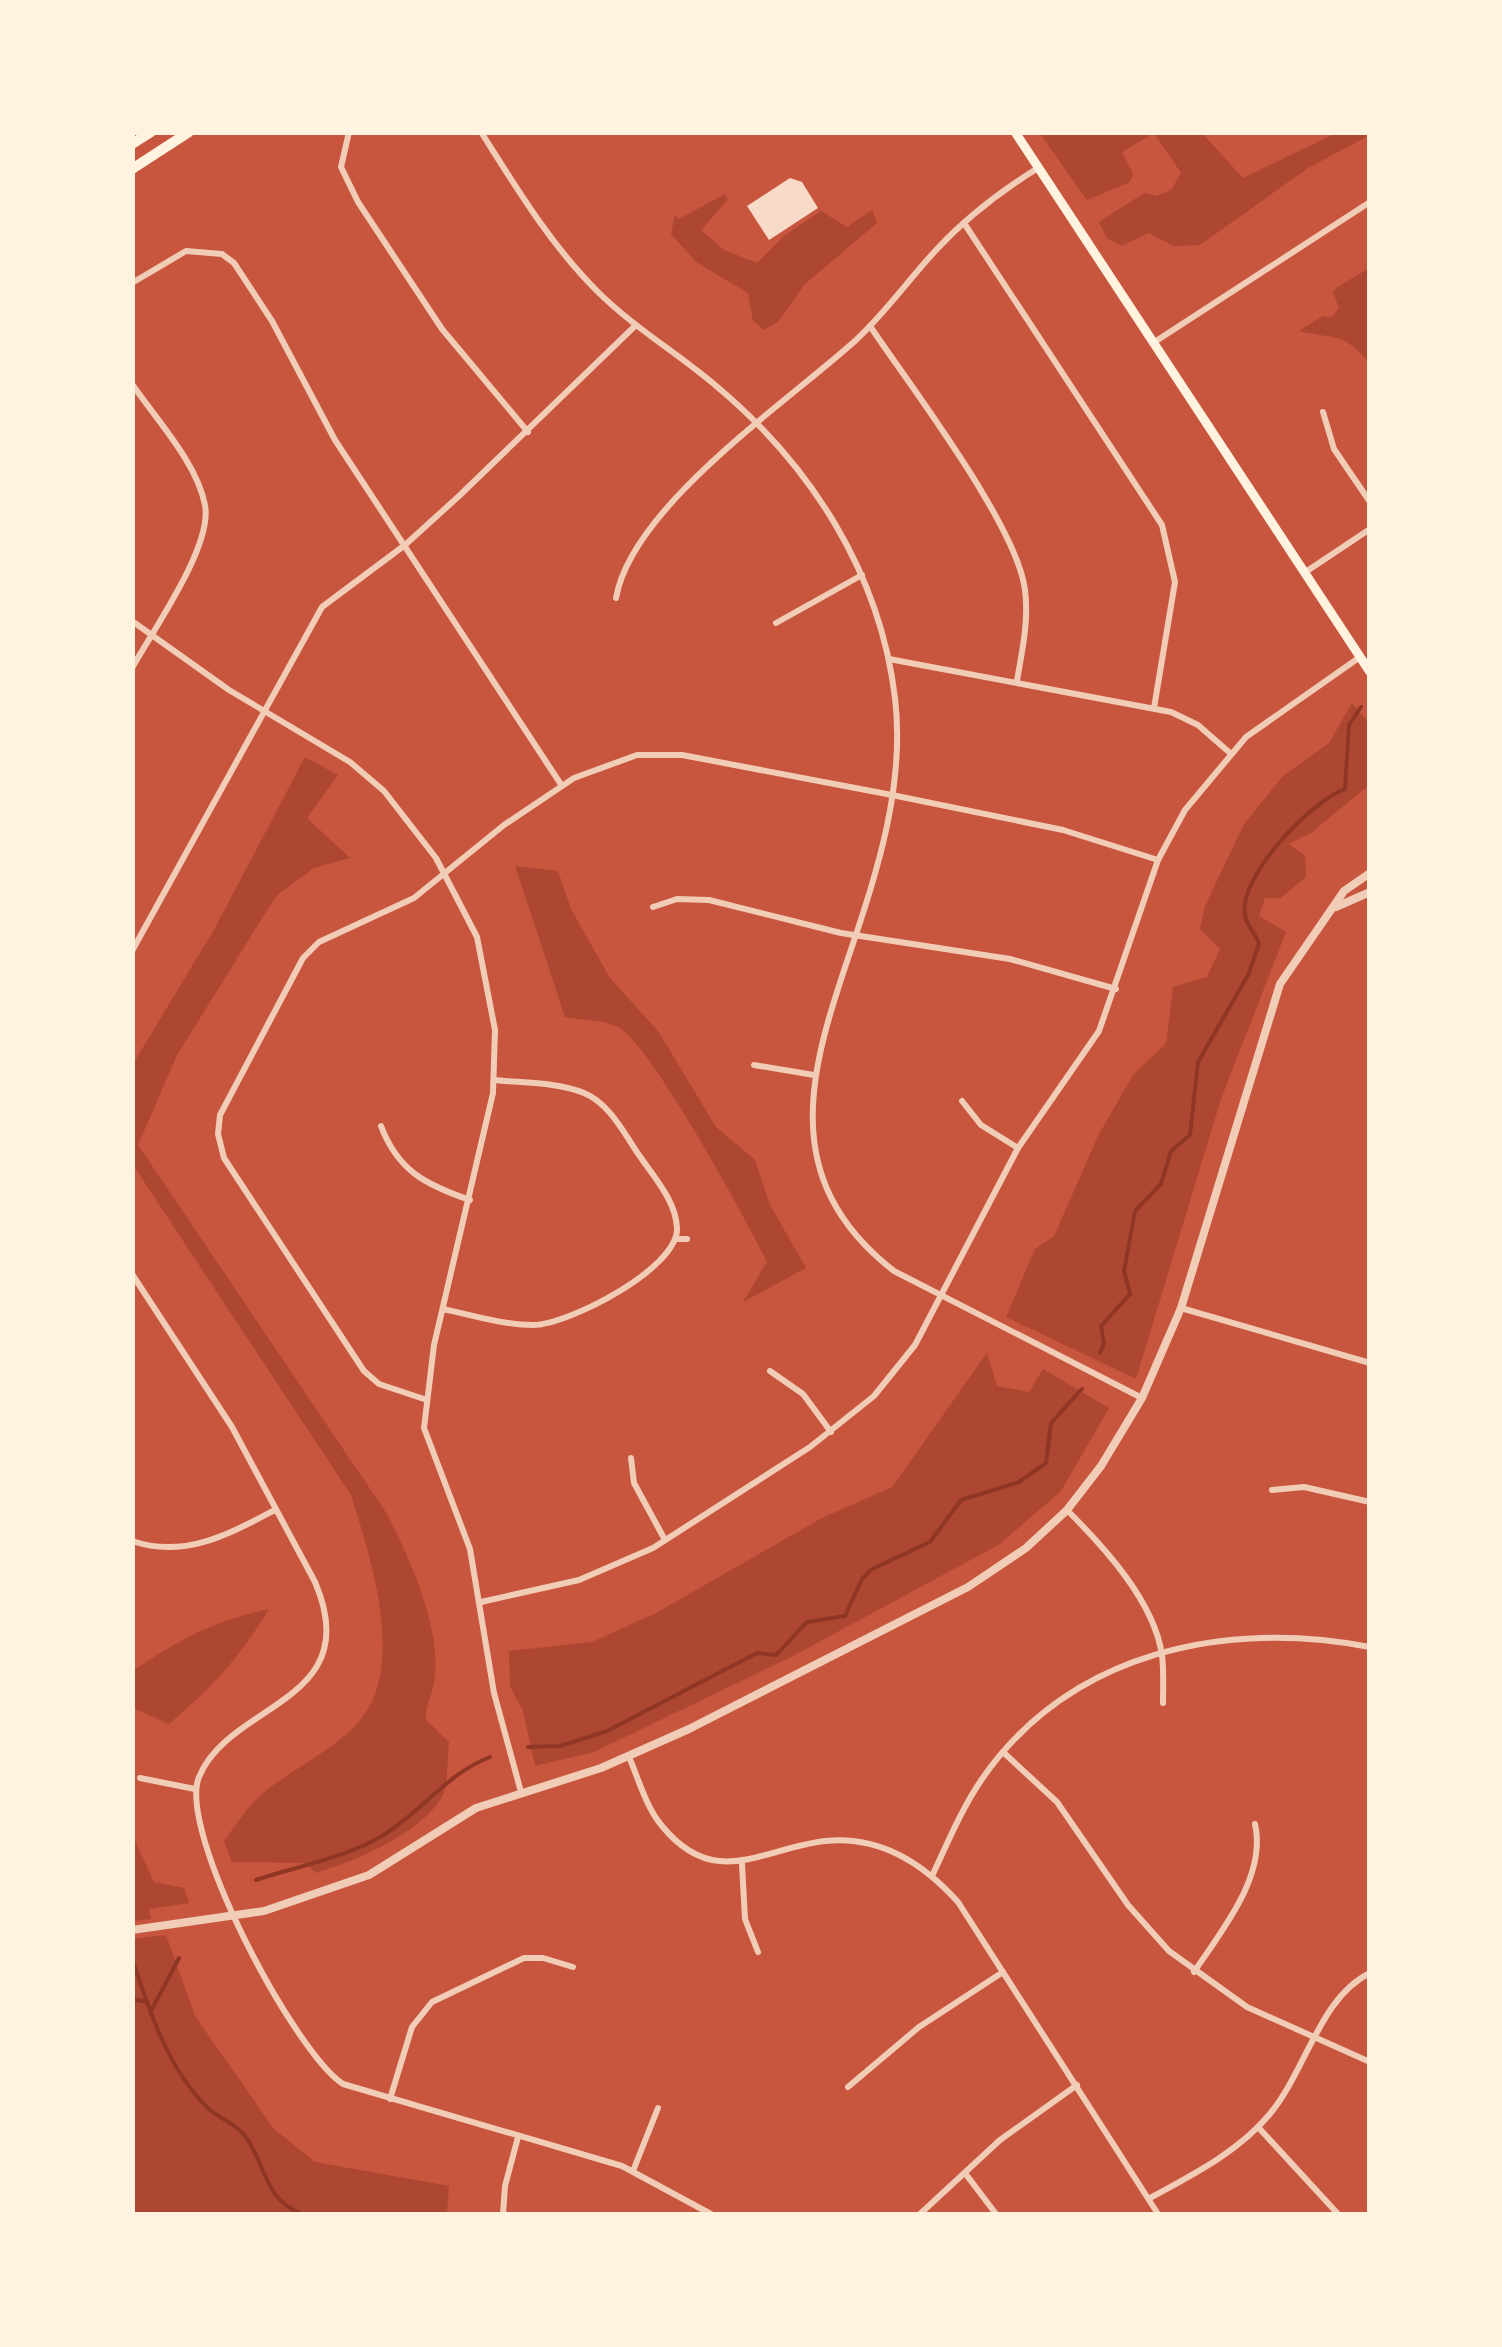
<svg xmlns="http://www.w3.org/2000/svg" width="1502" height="2347" font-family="Mulish,sans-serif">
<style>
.green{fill:#ae4732}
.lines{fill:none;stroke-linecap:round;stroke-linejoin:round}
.stream{stroke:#8f3625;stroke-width:4}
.building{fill:#f7dbc8}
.minor{stroke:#f1ccb7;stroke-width:6}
.tertiary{stroke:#f1ccb7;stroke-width:8}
.secondary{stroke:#fff3e0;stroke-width:9}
.primary{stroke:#fff3e0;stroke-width:10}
</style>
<rect width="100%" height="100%" fill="#c8553d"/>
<g class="green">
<polygon points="1039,132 1202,133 1243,178 1336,133 1370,135 1308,168 1200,245 1174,246 1149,233 1121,246 1107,238 1099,222 1144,193 1156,196 1171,190 1181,173 1154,133 1122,152 1133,174 1130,182 1087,200"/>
<polygon points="725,194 728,199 701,230 724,250 757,263 784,236 821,211 847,227 872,210 877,223 805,284 778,322 764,330 753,321 748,293 696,262 671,234 675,215 679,219"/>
<path d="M 1369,268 L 1369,362 C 1341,330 1334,340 1299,331 L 1323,316 L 1332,317 L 1339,308 L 1333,293 L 1336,288 Z"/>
<polygon points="1352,703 1369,723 1369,785 1311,833 1288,844 1305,855 1306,877 1281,898 1265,898 1259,916 1286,932 1221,1099 1136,1379 1006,1317 1035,1249 1054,1236 1098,1136 1133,1075 1166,1043 1173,987 1207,977 1220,949 1200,929 1205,906 1244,824 1283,776 1329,743"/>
<path d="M 305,757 L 338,775 L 307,818 L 350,858 L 314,868 L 276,896 L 177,1055 L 138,1145 L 385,1511 C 409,1555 443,1631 434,1682 C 432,1697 425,1705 426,1720 L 449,1742 C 447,1757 449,1784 442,1797 C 420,1834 354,1862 315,1873 L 306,1863 L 232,1862 L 224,1841 C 236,1825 248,1805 263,1793 C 293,1768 345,1745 366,1712 C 403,1657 370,1555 351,1495 L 133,1165 L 133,1064 L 215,928 Z"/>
<path d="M 515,866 L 558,871 L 571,909 L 610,978 L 658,1031 L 716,1127 L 755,1160 L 770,1205 L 806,1268 L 743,1302 L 767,1262 C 747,1221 651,1044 618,1027 C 604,1020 581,1020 565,1017 Z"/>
<polygon points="987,1353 997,1386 1029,1392 1043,1369 1109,1408 1061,1491 1000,1544 795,1655 594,1752 535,1766 523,1711 510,1686 509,1651 592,1642 656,1613 820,1519 892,1487"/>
<path d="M 269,1609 C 241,1656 211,1689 169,1724 L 133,1708 L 133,1671 C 177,1640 216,1620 269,1609 Z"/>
<polygon points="132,1834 154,1882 184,1888 189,1903 149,1909 151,1919 133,1921"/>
<polygon points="166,1935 195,2016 274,2129 315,2162 449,2186 447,2214 133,2214 133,1939"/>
</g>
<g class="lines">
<g class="stream">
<path d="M 1100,1353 L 1104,1344 L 1101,1326 L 1130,1294 L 1124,1271 L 1135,1211 L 1161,1184 L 1171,1151 L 1190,1135 L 1198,1062 L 1248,975 L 1259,944 C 1256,934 1246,925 1245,915 C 1238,877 1311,801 1345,789 L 1349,725 L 1361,707"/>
<polyline points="528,1747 560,1746 607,1731 757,1653 776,1655 807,1622 845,1616 862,1579 872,1569 930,1542 961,1500 1019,1482 1046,1463 1051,1423 1082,1389"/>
<path d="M 256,1880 C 298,1866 345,1858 382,1836 C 422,1812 446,1774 490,1757"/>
<path d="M 132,1958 C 149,2010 168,2070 209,2109 C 220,2119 237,2124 246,2137 C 267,2167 264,2200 302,2214"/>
<polyline points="132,1999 147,2002"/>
<polyline points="151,2011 179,1958"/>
</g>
</g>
<polygon class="building" points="790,178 802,182 818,208 769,240 747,206"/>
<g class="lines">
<g class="minor">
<polyline points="349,132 341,167 358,202 442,329 528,432"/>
<path d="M 481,132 C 516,187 550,244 597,291 C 633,327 676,352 715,385 C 811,465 880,573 895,698 C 902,756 892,814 876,870 C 838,1012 746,1156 894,1271 L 1142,1398"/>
<polyline points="964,223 1162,525 1175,582 1154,708"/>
<polyline points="132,283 186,251 222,254 234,263 272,321 335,440 562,786"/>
<path d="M 870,326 C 910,386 1017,525 1025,590 C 1029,621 1022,651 1017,681"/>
<polyline points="1153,343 1370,202"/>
<path d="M 132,384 C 156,419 197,463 205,505 C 213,546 153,630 132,668"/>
<polyline points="1323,412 1334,449 1370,502"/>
<polyline points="1304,573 1370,529"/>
<path d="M 616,598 C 632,506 789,401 856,340 C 886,312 909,279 937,249 C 967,217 1001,191 1038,168"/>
<polyline points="132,621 229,690 350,762 384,791 436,858 477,937 495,1030 493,1093 434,1345 424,1428 470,1549 494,1693 521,1792"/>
<polyline points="776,623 862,575"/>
<polyline points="889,659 1171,712 1198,725 1230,753"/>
<polyline points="653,907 677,899 709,900 841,933 1010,959 1116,989"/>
<polyline points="132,951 322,607 405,545 459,496 636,325"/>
<polyline points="754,1065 814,1075"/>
<polyline points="962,1101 981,1125 1018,1148"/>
<path d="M 381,1126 C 398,1171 426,1185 470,1200"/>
<polyline points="676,1239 687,1239"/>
<path d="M 132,1274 L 232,1427 L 315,1582 C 367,1703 229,1702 199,1777 C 177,1831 294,2052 343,2084 L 622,2166 L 711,2214"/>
<polyline points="1181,1308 1370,1363"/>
<path d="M 443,1309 C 472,1315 503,1325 533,1325 C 568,1325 679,1268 677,1228 C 676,1201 654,1177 639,1155 C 624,1133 609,1103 584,1093 C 558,1082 522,1083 494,1080"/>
<polyline points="770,1371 803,1394 831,1432"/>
<polyline points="424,1399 379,1384 364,1371 224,1158 218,1134 220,1115 303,958 319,942 414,898 504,825 574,778 637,755 682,755 892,795 1063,830 1158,860"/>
<polyline points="631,1458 634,1483 665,1540"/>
<polyline points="1272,1490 1304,1487 1370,1502"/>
<path d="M 1067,1510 C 1104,1547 1154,1601 1162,1655 C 1164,1671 1163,1688 1163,1703"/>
<path d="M 132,1541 C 185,1559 229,1534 275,1510"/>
<polyline points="481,1602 579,1580 653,1548 810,1447 874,1396 915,1345 1018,1148 1099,1031 1158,860 1185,810 1246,737 1360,657"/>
<polyline points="1003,1752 1057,1802 1128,1905 1169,1951 1247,2007 1370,2062"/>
<path d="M 629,1757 C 639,1780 646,1807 662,1826 C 715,1891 763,1848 825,1841 C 880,1835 923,1863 958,1902 L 1158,2214"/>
<polyline points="140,1778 195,1789"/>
<polyline points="742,1864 745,1919 758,1952"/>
<path d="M 933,1874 C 948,1842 962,1808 982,1779 C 1070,1652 1225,1619 1370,1647"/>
<path d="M 1194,1972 C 1222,1930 1267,1876 1255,1824"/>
<polyline points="848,2087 919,2027 1003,1972"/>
<polyline points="390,2099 412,2027 432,2002 524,1958 543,1958 573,1967"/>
<polyline points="1258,2127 1338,2214"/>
<polyline points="633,2171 658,2108"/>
<polyline points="965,2173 996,2214"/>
<path d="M 1150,2198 C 1192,2175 1238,2152 1269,2115 C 1306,2071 1320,1997 1370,1973"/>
<polyline points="503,2214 505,2186 518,2137"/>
<polyline points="920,2214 1000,2140 1077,2085"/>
</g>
<g class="tertiary">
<polyline points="1336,907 1370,892"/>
<polyline points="132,1930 264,1911 369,1875 476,1808 601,1768 689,1729 968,1587 1026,1548 1067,1510 1101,1466 1142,1398 1181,1308 1280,984 1344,891 1370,873"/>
</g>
<polyline class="secondary" points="1015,132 1370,672"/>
<g class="primary">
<polyline points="132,144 151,132"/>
<polyline points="132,169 189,132"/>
</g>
</g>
<rect width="1502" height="2347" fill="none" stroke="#fff3e0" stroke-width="270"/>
</svg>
